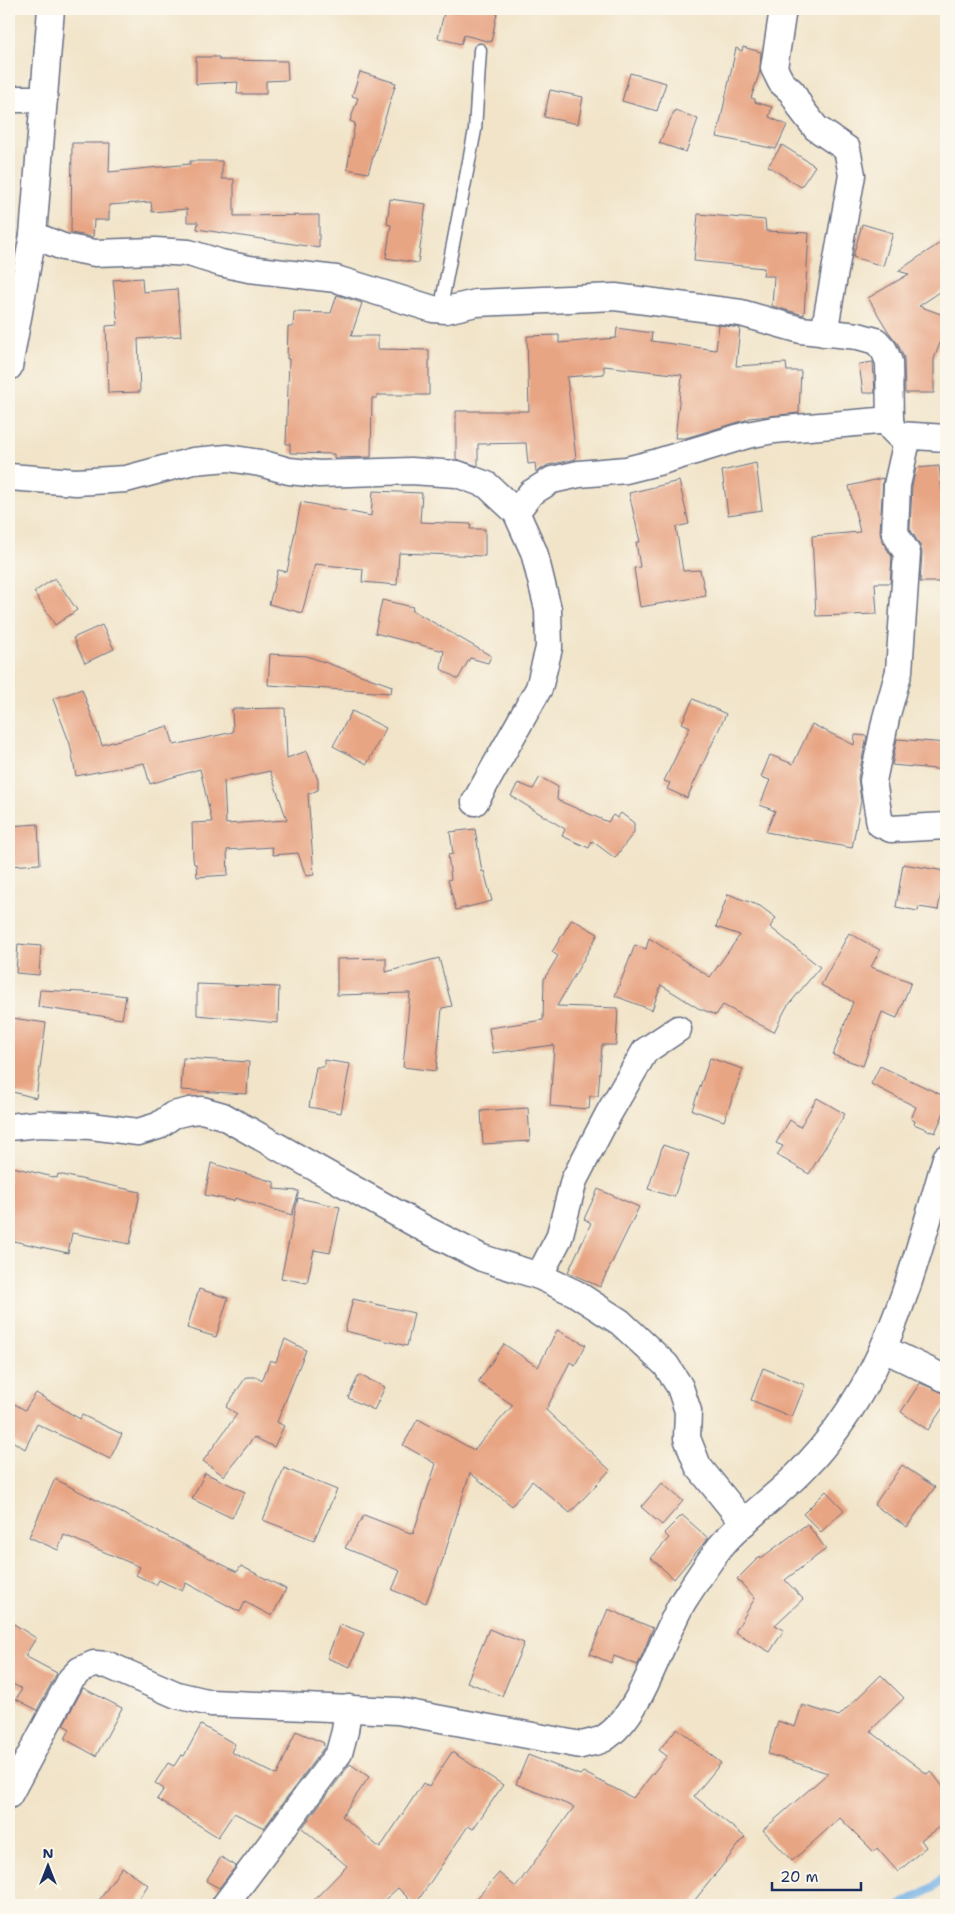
<svg xmlns="http://www.w3.org/2000/svg" width="955" height="1914" font-family="'Shantell Sans',sans-serif">
<style>
.lines{fill:none;stroke-linecap:round;stroke-linejoin:round}
.stream{stroke:#72afe4;stroke-width:9}
.building{fill:#e8a584;fill-rule:evenodd}
.service-casing{stroke:#666e83;stroke-width:15}
.minor-casing{stroke:#666e83;stroke-width:29}
.service{stroke:#fff;stroke-width:12}
.minor{stroke:#fff;stroke-width:26}
</style>
<rect width="100%" height="100%" fill="#fbf7ec"/>
<filter id="ink" filterUnits="userSpaceOnUse"><feTurbulence type="fractalNoise" baseFrequency=".02" numOctaves="2"/><feDisplacementMap in="SourceGraphic" scale="10" xChannelSelector="R" yChannelSelector="G"/><feConvolveMatrix kernelMatrix="1 2 1 2 8 2 1 2 1" color-interpolation-filters="sRGB"/></filter>
<filter id="wash" filterUnits="userSpaceOnUse"><feTurbulence type="fractalNoise" baseFrequency=".0096" numOctaves="4" result="noise"/><feDisplacementMap in="SourceGraphic" scale="20" xChannelSelector="R" yChannelSelector="G"/><feGaussianBlur stdDeviation="1.12" result="paint"/><feColorMatrix in="noise" values="0 0 0 0 0 0 0 0 0 0 0 0 0 0 0 0 0 1.4 0 .05"/><feComposite in="paint" operator="in"/></filter>
<g filter="url(#wash)">
<rect width="100%" height="100%" fill="#f1e4c9"/>
<g class="lines">
<polyline class="stream" points="901,1905 934,1887 946,1874"/>
</g>
<g id="blocks">
<g class="building">
<polygon points="445,9 498,9 491,42 464,35 461,44 438,38"/>
<polygon points="743,47 761,52 760,71 751,98 755,99 755,102 772,107 769,117 787,125 776,149 717,137 736,48 742,51"/>
<polygon points="196,57 219,57 219,60 287,61 288,80 266,81 266,94 237,94 238,82 196,84"/>
<polygon points="360,72 396,83 368,173 347,169 355,123 350,121 358,98 352,96"/>
<polygon points="630,73 666,83 657,111 622,101"/>
<polygon points="550,90 583,97 578,124 544,117"/>
<polygon points="675,110 698,119 686,152 659,143"/>
<polygon points="72,143 110,143 109,172 190,164 190,161 222,161 222,179 234,179 234,216 319,215 319,248 197,229 198,222 187,222 187,209 152,212 151,202 109,205 109,220 94,220 93,237 71,233"/>
<polygon points="782,145 815,166 801,187 768,166"/>
<polygon points="390,199 426,204 418,263 386,258 391,225 387,224"/>
<polygon points="698,214 765,220 766,231 809,233 804,315 772,306 774,276 763,276 764,268 694,261"/>
<polygon points="862,224 893,233 883,266 853,257"/>
<polygon points="946,239 946,288 919,306 946,316 946,327 934,359 934,393 905,393 904,358 898,344 888,331 868,298 909,274 898,271"/>
<polygon points="142,278 143,292 177,289 181,336 138,339 140,392 108,393 106,326 118,325 113,280"/>
<polygon points="337,295 362,303 351,336 378,336 378,349 429,350 429,395 377,395 377,398 372,398 371,457 334,458 334,454 290,453 290,444 286,444 289,359 287,359 288,327 293,327 294,312 331,313"/>
<polygon points="719,325 740,328 736,366 786,363 787,371 801,371 799,413 749,418 749,419 685,438 675,438 682,375 604,366 604,374 567,377 576,459 548,465 536,472 535,463 528,464 526,443 478,444 478,466 456,459 456,411 529,411 527,336 559,335 559,343 616,338 617,328 652,333 651,341 716,350"/>
<polygon points="873,362 875,393 863,393 859,364"/>
<polygon points="756,463 762,510 728,515 722,471"/>
<polygon points="939,466 945,516 946,516 946,582 920,582 922,553 920,545 910,529 912,487 916,468"/>
<polygon points="883,478 880,532 882,541 892,557 890,583 875,583 877,614 816,616 812,536 860,532 849,486"/>
<polygon points="679,481 689,524 676,527 683,571 700,570 706,596 640,607 634,568 640,567 636,542 640,542 629,493"/>
<polygon points="373,491 422,493 420,522 471,524 470,529 485,529 485,556 399,553 397,585 362,582 363,569 315,564 302,613 269,604 278,570 287,572 301,502 371,516"/>
<polygon points="55,578 77,610 55,625 34,592"/>
<polygon points="382,600 413,607 412,610 491,656 488,663 470,658 458,679 441,669 444,651 375,633"/>
<polygon points="102,625 114,649 85,663 73,638"/>
<polygon points="270,654 307,656 392,686 391,693 268,685"/>
<path d="M 82,689 L 102,745 L 168,726 L 174,745 L 233,732 L 232,709 L 285,708 L 287,758 L 307,751 L 318,780 L 318,790 L 308,794 L 314,875 L 306,876 L 298,853 L 273,855 L 272,847 L 227,850 L 228,875 L 197,877 L 196,864 L 194,864 L 193,858 L 192,823 L 212,822 L 200,769 L 150,784 L 144,763 L 76,776 L 70,744 L 53,699 ZM 270,771 L 287,820 L 226,824 L 224,781 Z"/>
<polygon points="693,699 726,714 687,798 667,789 670,783 664,781 690,727 682,723"/>
<polygon points="352,711 386,728 367,764 333,746"/>
<polygon points="812,724 854,745 855,735 867,736 858,778 861,801 852,848 766,832 775,811 760,805 770,780 761,777 770,755 793,764"/>
<polygon points="897,739 946,743 946,770 892,765"/>
<polygon points="540,777 558,787 557,800 608,822 613,815 617,818 621,813 634,823 634,832 615,858 592,841 589,848 562,836 565,829 511,796 518,783 533,789"/>
<polygon points="38,824 40,864 9,866 9,826"/>
<polygon points="475,829 482,872 484,871 492,901 456,910 448,880 451,879 448,855 453,854 450,832"/>
<polygon points="903,864 945,871 938,910 919,907 918,911 896,907"/>
<polygon points="728,894 760,906 776,918 770,927 820,967 786,1008 774,1032 723,1005 716,1015 698,1008 661,985 652,1010 615,996 635,945 646,949 649,938 710,977 740,935 716,927"/>
<polygon points="572,919 598,934 557,1006 618,1008 616,1045 602,1045 598,1096 590,1096 589,1109 550,1106 554,1045 493,1053 489,1028 543,1020 544,979 558,956 552,952"/>
<polygon points="849,933 880,950 871,967 911,982 897,1018 882,1012 863,1066 833,1055 853,1002 821,985"/>
<polygon points="18,944 41,946 39,975 16,973"/>
<polygon points="386,958 386,972 439,958 452,1006 442,1008 436,1071 403,1067 410,993 337,995 337,959"/>
<polygon points="197,984 279,987 278,1023 197,1015"/>
<polygon points="40,990 103,993 126,996 122,1019 38,1007"/>
<polygon points="12,1018 46,1023 36,1098 9,1091 9,1027 12,1027"/>
<polygon points="183,1058 249,1062 247,1094 181,1090"/>
<polygon points="710,1058 743,1069 724,1121 692,1110"/>
<polygon points="324,1060 350,1064 341,1113 309,1107 316,1067 324,1067"/>
<polygon points="880,1066 946,1097 946,1108 935,1133 914,1124 915,1121 911,1119 916,1107 871,1084"/>
<polygon points="817,1098 845,1114 809,1174 777,1155 783,1146 776,1143 790,1120 800,1127"/>
<polygon points="528,1108 530,1141 483,1144 481,1111"/>
<polygon points="663,1145 689,1154 674,1197 648,1189"/>
<polygon points="211,1163 274,1182 274,1189 299,1191 292,1215 235,1198 234,1201 205,1195"/>
<polygon points="9,1166 57,1178 58,1174 140,1192 130,1244 72,1233 68,1253 9,1240"/>
<polygon points="598,1189 639,1207 600,1287 568,1272 591,1223 584,1219"/>
<polygon points="298,1198 340,1207 330,1253 314,1250 307,1283 281,1278"/>
<polygon points="199,1289 228,1298 216,1337 187,1328"/>
<polygon points="353,1299 414,1313 407,1346 345,1331"/>
<polygon points="557,1330 586,1345 575,1365 570,1362 546,1410 610,1470 570,1513 532,1481 512,1506 470,1473 443,1559 426,1603 392,1590 400,1571 345,1548 364,1515 413,1534 436,1464 403,1445 418,1419 474,1450 513,1405 478,1382 504,1344 538,1367"/>
<polygon points="285,1339 306,1350 277,1422 284,1426 274,1447 254,1437 224,1476 203,1461 237,1414 226,1407 246,1377 256,1377 262,1381 270,1360 276,1362"/>
<polygon points="763,1368 805,1385 792,1417 751,1400"/>
<polygon points="359,1375 385,1387 374,1410 348,1398"/>
<polygon points="920,1383 946,1394 946,1403 928,1430 901,1412"/>
<polygon points="36,1393 80,1419 82,1415 122,1434 110,1459 37,1424 25,1449 9,1439 9,1401 25,1410"/>
<polygon points="902,1465 935,1487 907,1527 874,1505"/>
<polygon points="284,1468 337,1490 314,1540 263,1520"/>
<polygon points="205,1473 245,1492 232,1518 192,1499"/>
<polygon points="55,1479 237,1572 241,1566 286,1589 272,1616 245,1602 240,1612 186,1583 182,1591 159,1580 156,1585 136,1575 140,1567 64,1535 58,1550 29,1537"/>
<polygon points="662,1483 683,1501 662,1525 641,1507"/>
<polygon points="826,1491 844,1510 821,1532 803,1514"/>
<polygon points="682,1515 708,1538 674,1579 651,1558 669,1538 664,1533"/>
<polygon points="807,1524 826,1549 785,1580 803,1599 775,1625 784,1630 770,1652 735,1632 755,1598 737,1579 760,1556 761,1558"/>
<polygon points="608,1609 653,1628 638,1665 614,1656 611,1663 590,1654"/>
<polygon points="9,1621 36,1638 25,1656 57,1673 37,1710 16,1699 22,1689 9,1682"/>
<polygon points="340,1624 364,1633 350,1667 327,1658"/>
<polygon points="489,1629 524,1643 502,1696 467,1682"/>
<polygon points="881,1675 904,1698 870,1731 927,1774 931,1771 946,1791 946,1822 921,1840 926,1847 898,1872 877,1848 874,1852 840,1818 792,1861 763,1830 828,1773 768,1754 778,1721 795,1727 802,1705 839,1716"/>
<polygon points="83,1688 122,1708 96,1756 65,1739 70,1729 63,1725"/>
<polygon points="201,1725 235,1744 231,1752 277,1775 296,1731 324,1743 323,1745 325,1746 264,1828 234,1813 218,1837 157,1799 164,1789 155,1783 168,1763 174,1766 181,1755 184,1756"/>
<polygon points="677,1728 721,1763 694,1796 745,1837 691,1905 471,1905 499,1873 516,1887 574,1807 516,1784 528,1755 580,1775 583,1772 633,1798 667,1756 659,1750"/>
<polygon points="452,1752 503,1785 473,1829 468,1826 415,1905 398,1888 379,1905 309,1905 347,1866 302,1828 350,1764 369,1777 342,1816 380,1848 423,1783 429,1787"/>
<polygon points="221,1857 236,1866 219,1888 206,1881"/>
<polygon points="122,1867 148,1885 135,1905 96,1905"/>
</g>
</g>
</g>
<g filter="url(#ink)">
<use href="#blocks" fill-opacity="0" stroke="#666e83" stroke-width="1"/>
<g class="lines">
<g class="service-casing">
<polyline id="service" points="446,310 443,296 475,130 480,50"/>
</g>
<g class="minor-casing">
<g id="minor">
<polyline points="783,9 774,68 781,82 792,92 802,110 816,128 847,149 852,175 824,333"/>
<polyline points="9,99 44,99"/>
<polyline points="33,235 63,247 95,253 155,251 189,253 221,263 249,269 336,279 433,309 446,310 476,303 615,297 741,313 801,330 858,336 876,341 884,350 889,362 890,420 892,429 898,435 946,438"/>
<polyline points="9,367 33,235 51,9"/>
<polyline points="908,436 897,485 895,533 907,553 899,671 886,718 873,781 880,824 891,829 946,826"/>
<polyline points="9,477 76,482 126,479 193,461 228,458 260,463 289,471 319,474 411,471 457,474 487,485 516,512 534,552 548,609 549,648 539,688 475,802"/>
<polyline points="516,512 531,493 552,480 579,474 626,470 658,462 747,435 774,430 890,420"/>
<polyline points="9,1127 39,1124 91,1126 138,1132 158,1126 173,1115 190,1111 202,1110 223,1116 425,1229 482,1258 539,1276 575,1293 620,1322 666,1365 680,1387 688,1411 687,1438 698,1466 744,1523"/>
<polyline points="539,1276 559,1238 574,1180 609,1113 645,1051 678,1029"/>
<polyline points="884,1349 946,1379"/>
<path d="M 9,1795 L 71,1679 L 80,1670 L 94,1664 L 108,1665 L 177,1695 L 211,1703 L 398,1711 L 581,1745 C 588,1743 597,1742 603,1739 C 643,1715 660,1639 684,1600 C 695,1583 707,1564 720,1547 C 745,1517 779,1495 805,1467 C 828,1443 847,1416 863,1388 C 903,1317 923,1235 946,1158"/>
<polyline points="225,1905 339,1753 345,1731 348,1708"/>
</g>
</g>
<use href="#service" class="service"/>
<use href="#minor" class="minor"/>
</g>
</g>
<rect width="955" height="1914" fill="none" stroke="#fbf7ec" stroke-width="30"/>
<g transform="translate(48 1866)" stroke="#fbf7ec" stroke-width="4" paint-order="stroke">
<path d="M0-4L9 19L0 12L-9 19Z" fill="#1b2f5e"/>
<text y="-8" font-size="14" font-weight="bold" text-anchor="middle" fill="#1b2f5e">N</text>
</g>
<path d="M772 1882v8h89v-8" fill="none" stroke="#1b2f5e" stroke-width="2.5"/>
<text x="780" y="1882" font-size="15" fill="#1b2f5e" stroke="#fbf7ec" stroke-width="4" paint-order="stroke">20 m</text>
</svg>
